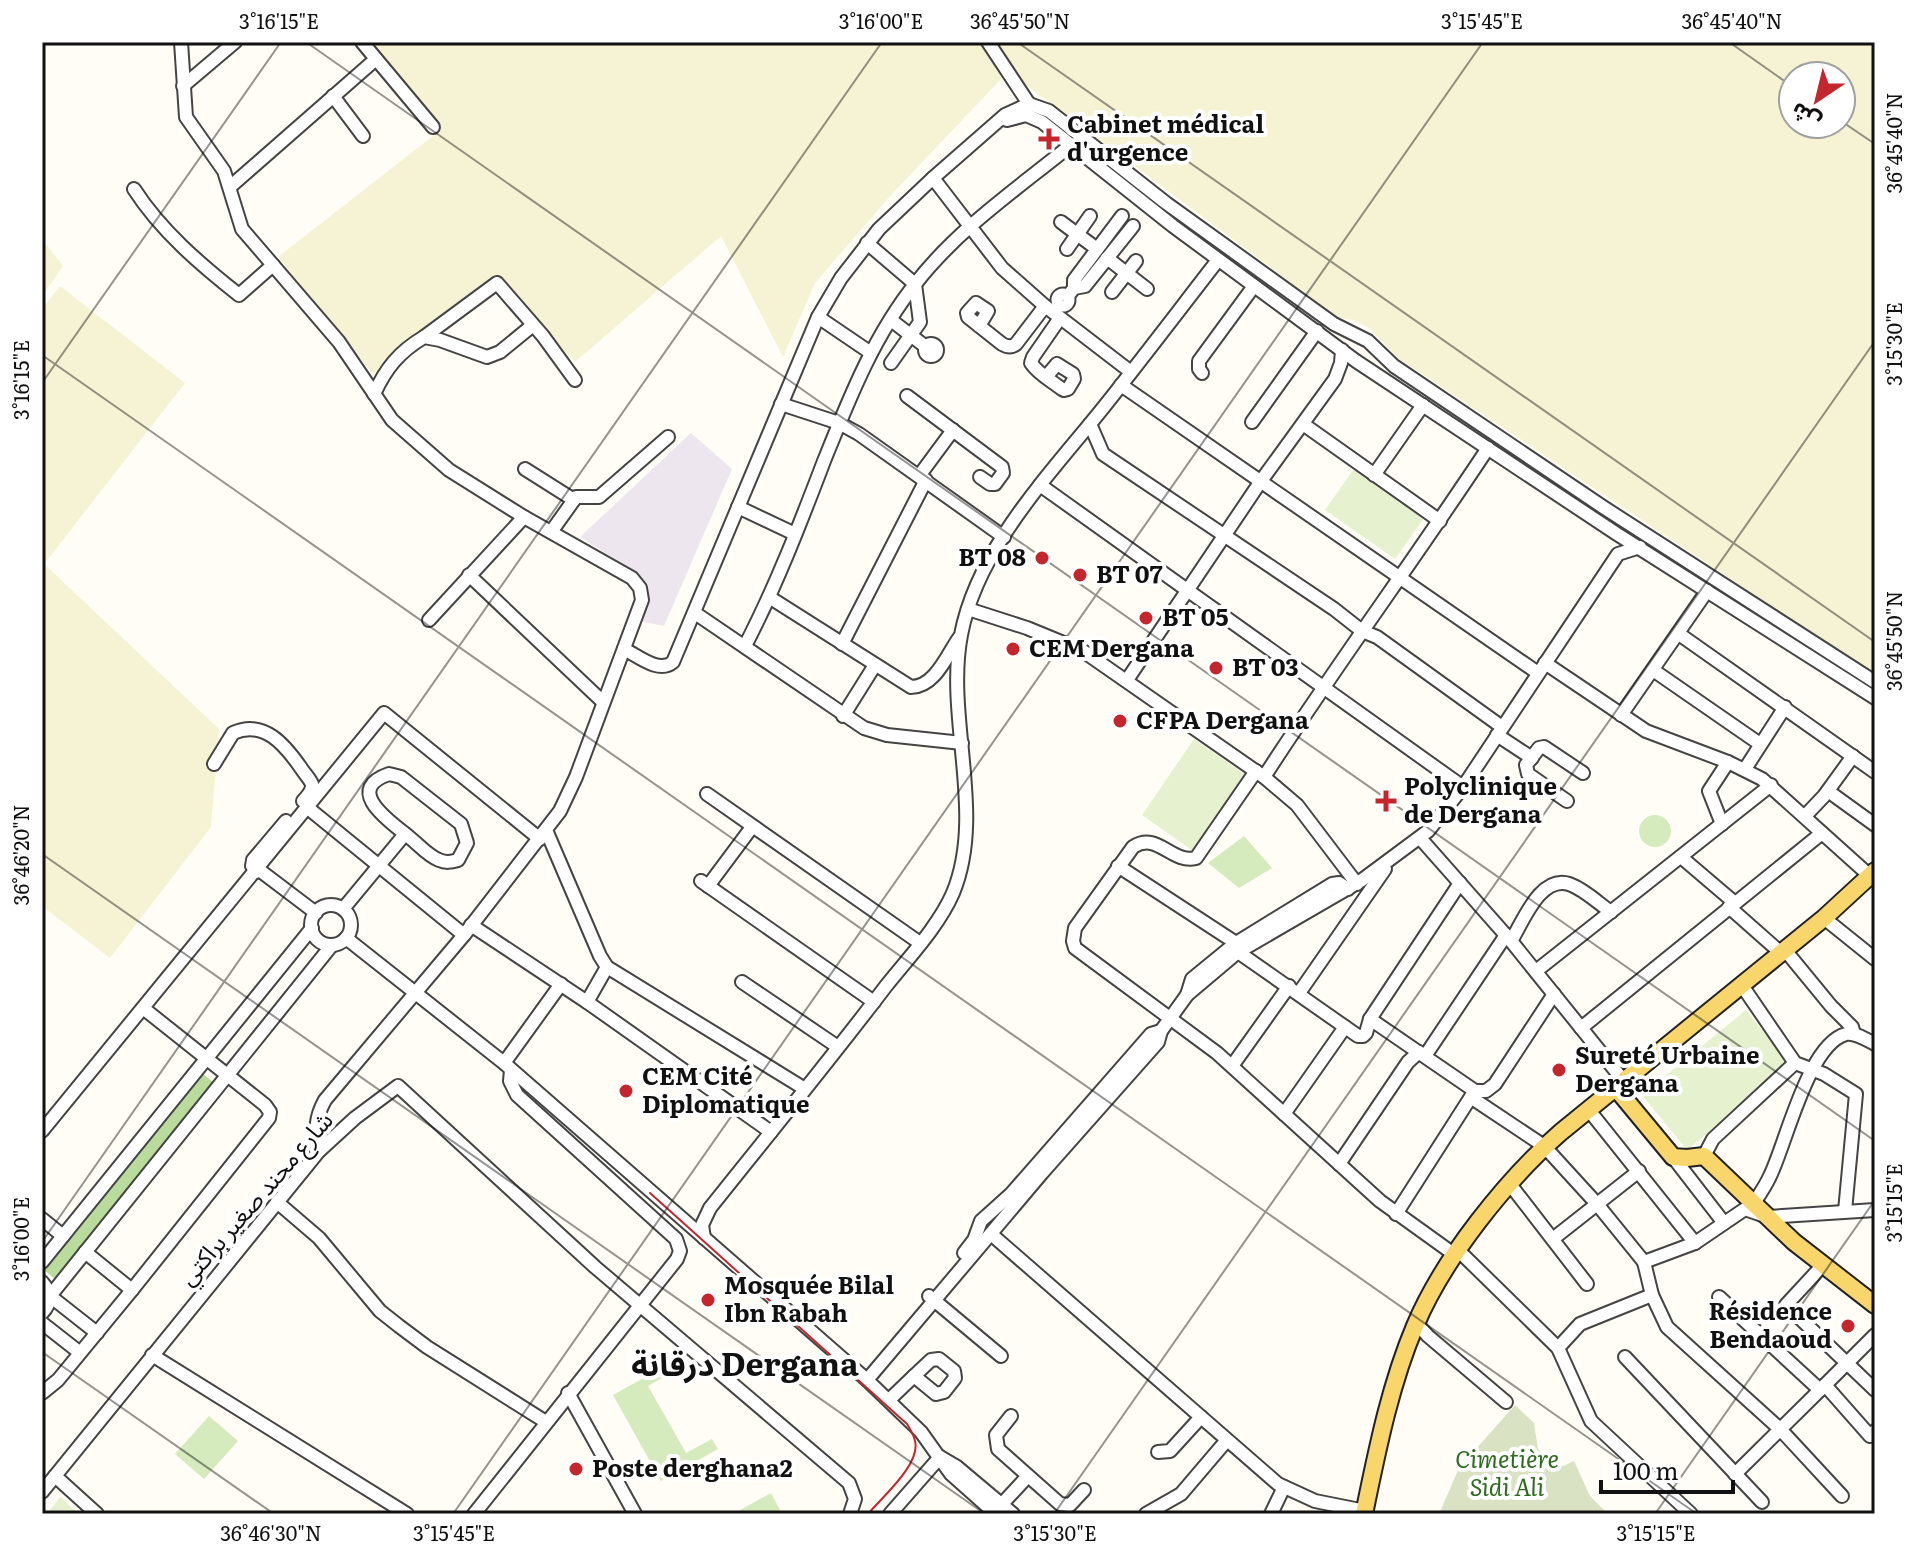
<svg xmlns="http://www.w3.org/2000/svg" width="1917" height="1556" font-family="Literata,'Noto Sans Arabic',serif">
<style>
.industrial{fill:#eee6ef}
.farmland{fill:#f6f3d4;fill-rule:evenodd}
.green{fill:#d5ebbd}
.forest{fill:#b9dc9c}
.cemetery{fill:#d9e3c4}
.pitch{fill:#e6f2cf}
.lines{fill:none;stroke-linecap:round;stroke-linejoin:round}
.minor-casing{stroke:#444;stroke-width:16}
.major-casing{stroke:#222;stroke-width:20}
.minor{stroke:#fff;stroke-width:12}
.major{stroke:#f9d66b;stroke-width:16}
.tram{stroke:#c4262e;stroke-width:2}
.ticks{fill:none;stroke:#111;stroke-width:2;stroke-opacity:0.45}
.poi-dot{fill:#c4262e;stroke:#fff;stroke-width:3}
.labels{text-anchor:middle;stroke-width:8;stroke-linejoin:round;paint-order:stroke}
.poi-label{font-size:24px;font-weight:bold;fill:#111;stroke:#fff;text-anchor:start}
.street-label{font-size:24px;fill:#111;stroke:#fff}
.park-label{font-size:24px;font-style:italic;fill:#2f6b1f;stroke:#fff}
.district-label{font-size:32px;font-weight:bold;fill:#111;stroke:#fff}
.neatline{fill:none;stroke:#111;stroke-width:3}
.ticks-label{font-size:20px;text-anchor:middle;fill:#111}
</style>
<rect width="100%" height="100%" fill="#fffdf5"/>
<polygon class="industrial" points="691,433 732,469 664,626 643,622 647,590 640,575 580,537"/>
<g class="farmland">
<polygon points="365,42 982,42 1002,78 891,195 815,283 783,357 721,236 575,362 494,279 373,374 278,257 438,132"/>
<path d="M 987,42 L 1875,42 L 1875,675 L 1398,358 L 1369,328 L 1353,320 L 1337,317 L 1014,76 ZM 1793,76 L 1841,76 L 1841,124 L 1793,124 Z"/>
<polygon points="42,239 63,266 42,296"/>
<polygon points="60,286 185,383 44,564 219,729 211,827 110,958 42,906 42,309"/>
</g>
<g class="green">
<circle cx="1655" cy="831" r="16"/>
<polygon points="1244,836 1272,868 1239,888 1208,863"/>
<polygon points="658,1370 662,1378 648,1386 686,1453 712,1439 718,1449 661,1481 613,1395"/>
<polygon points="209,1416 238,1441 204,1479 175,1454"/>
<polygon points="771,1493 782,1514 733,1514"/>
</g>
<polygon class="forest" points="202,1073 213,1082 55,1279 44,1270"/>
<polygon class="cemetery" points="1515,1405 1534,1423 1538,1449 1563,1466 1574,1461 1590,1496 1608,1514 1439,1514 1459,1468"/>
<g class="pitch">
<polygon points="1354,469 1424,518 1395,559 1325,510"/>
<polygon points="1194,739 1246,775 1193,851 1142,815"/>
<polygon points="1746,1010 1790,1065 1687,1150 1642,1095"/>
<polygon points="60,1497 61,1497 78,1514 47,1514"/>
</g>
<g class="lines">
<g class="minor-casing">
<g id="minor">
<path d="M 181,42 L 186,117 L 224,171 L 242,229 L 339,342 L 392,420 L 449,470 L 524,517 L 632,578 L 640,588 L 642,600 L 576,777 L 560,811 L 464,935 L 325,1100 C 315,1118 315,1130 319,1151"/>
<polyline points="362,42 433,127"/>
<polyline points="988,42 1029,104"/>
<polyline points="183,86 235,42"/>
<polyline points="333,96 363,136"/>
<polyline points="1007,120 1026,115 1042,122 1173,226 1356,361 1617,534 1875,698"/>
<polyline points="933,178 1002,268 1045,306 1131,372"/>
<polyline points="231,186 376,59"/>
<path d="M 134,189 C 161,231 201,265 239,295 L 273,265"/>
<polyline points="1061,222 1097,249"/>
<polyline points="867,243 915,284 920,322 891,363"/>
<polyline points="1067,249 1090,216"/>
<polyline points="1107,258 1147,289"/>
<polyline points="1074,288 1085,286 1133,226"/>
<polyline points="1112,292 1136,261"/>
<circle cx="1063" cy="300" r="5.5"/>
<polyline points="1068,296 1074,288 1074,280 1122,216"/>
<polyline points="818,317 871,353"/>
<polyline points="891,320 926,347"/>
<path d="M 979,326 L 988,311 L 976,303 L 967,313 L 968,317 L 1002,344 C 1007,347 1012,347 1016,344 L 1045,306"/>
<polyline points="424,337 497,283 543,336 575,380"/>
<circle cx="931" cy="350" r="6"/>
<polyline points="1202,373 1199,369 1199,361 1254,286"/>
<path d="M 1046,377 L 1057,364 L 1073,374 L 1074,379 L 1068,389 L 1064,390 L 1062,389 C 1052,381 1038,374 1031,363 L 1033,357 L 1060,318"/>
<polyline points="1121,385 1538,673"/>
<path d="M 374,394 C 386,368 399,352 424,337 L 440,340 L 487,357 L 500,352 L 533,325"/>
<polyline points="907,396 1002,467 1003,473 995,484 990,484 980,477"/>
<polyline points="781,404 839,423 859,434 1004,537"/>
<polyline points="1252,422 1317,331"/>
<polyline points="1090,424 1103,454 1334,609 1362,631 1377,637 1502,727"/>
<polyline points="1303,424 1440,521"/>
<polyline points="525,469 574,500"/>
<polyline points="1374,475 1423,405"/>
<polyline points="919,476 953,430"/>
<polyline points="1040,485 1463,787"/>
<polyline points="738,507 795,534"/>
<polyline points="551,532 576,497 599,497 668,437"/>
<polyline points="469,575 603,702"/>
<path d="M 769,597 L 911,687 C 935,687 947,655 959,638"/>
<polyline points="968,609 1027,628 1083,651 1264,777 1297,805 1357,884"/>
<polyline points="695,613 864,728 887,735 962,743"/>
<polyline points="429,620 524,517"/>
<polyline points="1679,634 1875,772"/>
<polyline points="842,644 926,480"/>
<path d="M 745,646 C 776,586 800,524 824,461 C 849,399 874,335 916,283 C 958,229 1018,188 1071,145"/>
<path d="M 624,649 C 638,656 659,674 673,662 L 818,317 L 841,278 L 879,229 L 933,178 L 1005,115 L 1029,104 L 1049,111 L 1166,203 L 1334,324 L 1368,341 L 1394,366 L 1603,507 L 1875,682"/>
<polyline points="1545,663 1646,731 1728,762 1762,779 1870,876"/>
<polyline points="1653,670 1760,744"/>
<polyline points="1127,680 1261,481 1335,379 1341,363 1342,350"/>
<polyline points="1621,715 1707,591"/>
<polyline points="843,716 875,665"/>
<polyline points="1497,735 1532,758"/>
<path d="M 214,764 L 233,733 C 264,719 285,745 301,768 C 304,773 310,779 312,784 C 313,792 307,796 303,801"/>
<polyline points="1745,769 1785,707"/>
<path d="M 1256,771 L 1196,858 C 1171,864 1158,831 1133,847 L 1075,928 L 1073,941 L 1075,948 L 1217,1053 L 1380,1201 L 1455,1255"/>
<path d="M 389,774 L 401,777 L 461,824 L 467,843 L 458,860 C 451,862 446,863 439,860 C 428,856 418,844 409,837 C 392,823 342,790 389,774 Z"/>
<path d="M 1264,777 C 1336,665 1415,559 1488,448"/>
<polyline points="1828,791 1875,825"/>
<polyline points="707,794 920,943"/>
<polyline points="1567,801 1528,774 1526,765 1539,748 1544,747 1583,773"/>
<polyline points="308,808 464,935"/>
<polyline points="1805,816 1824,796 1853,756"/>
<polyline points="1722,824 1709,791 1728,762"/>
<polyline points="546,830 600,956 607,967 805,1089"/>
<polyline points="1420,838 1511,941 1623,1080"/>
<polyline points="1681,857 1735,903"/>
<polyline points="1118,866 1236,943"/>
<polyline points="258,869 316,913"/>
<polyline points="256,872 252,866 253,860 286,821"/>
<polyline points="701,881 874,1002"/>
<polyline points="708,886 752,827"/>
<circle cx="331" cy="925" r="20"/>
<polyline points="1729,907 1781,953"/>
<polyline points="343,909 405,834"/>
<polyline points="1824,918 1875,959"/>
<polyline points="471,925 587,1002 771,1132"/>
<polyline points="346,938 504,1063 867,1380 921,1432 951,1474 996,1514"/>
<path d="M 1511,941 C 1523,922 1540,875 1569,884 C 1584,889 1598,903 1611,912"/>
<polyline points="1785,950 1831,1006 1852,1027 1854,1034"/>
<polyline points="1238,952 1358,1036 1363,1036 1366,1033 1370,1019 1460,883"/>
<polyline points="1536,971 1771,785"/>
<polyline points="742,982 838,1047"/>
<polyline points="1741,984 1795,1063 1824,1074 1856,1094 1845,1211"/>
<polyline points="1299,993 1385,869"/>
<polyline points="1187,995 1192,979 1236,943 1332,884 1339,883 1348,889"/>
<polyline points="587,1002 607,967"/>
<polyline points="1370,1019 1475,1091 1486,1091 1495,1084 1554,994"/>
<polyline points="1581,1028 1822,833"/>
<polyline points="1425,1056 1506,935"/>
<polyline points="504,1063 561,984"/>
<polyline points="1232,1066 1289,986"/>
<polyline points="1472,1098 1544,1146 1597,1204 1644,1262 1695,1243 1745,1209 1768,1217 1875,1210"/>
<polyline points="1588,1109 1695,1243"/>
<polyline points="1284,1114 1345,1027"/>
<polyline points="42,1131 384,713 540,839"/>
<polyline points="1704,1156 1713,1139 1795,1063"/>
<polyline points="1673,1157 1724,1223"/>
<polyline points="1339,1164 1408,1062 1419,1052"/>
<polyline points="1509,1183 1587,1284"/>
<polyline points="277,1202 319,1238 380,1311 399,1326 427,1347 546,1422"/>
<path d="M 1754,1203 C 1760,1194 1766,1185 1770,1176 C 1786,1144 1808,1044 1846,1034 C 1855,1032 1867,1040 1875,1044"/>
<polyline points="1396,1214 1474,1092"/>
<polyline points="42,1219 63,1236"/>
<polyline points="991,1234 1278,1484 1315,1501 1365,1511"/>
<path d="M 704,1238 L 702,1225 L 710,1208 C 769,1134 829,1061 886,986 C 909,957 938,927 953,893 C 986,813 945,718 961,635 C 977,549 1050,474 1103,408 C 1142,359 1180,309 1218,260"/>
<polyline points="1554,1238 1639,1171"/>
<polyline points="1459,1251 1558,1348 1591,1421 1691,1514"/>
<polyline points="85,1252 132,1290"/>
<polyline points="964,1253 974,1240 981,1221 1011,1194 1151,1034 1161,1031"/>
<polyline points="42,1262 312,928"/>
<polyline points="1644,1262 1652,1295 1667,1327 1780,1429 1842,1496"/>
<polyline points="1823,1265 1786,1305 1875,1390"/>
<path d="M 42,1282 C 51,1292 52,1303 42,1313"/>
<polyline points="929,1296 1001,1356"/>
<polyline points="1719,1297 1820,1390 1875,1335"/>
<polyline points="42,1323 79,1352"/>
<polyline points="1416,1323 1428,1336 1506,1402"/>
<polyline points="97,1333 50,1296 332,945"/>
<polyline points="1558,1348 1580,1324 1652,1295"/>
<polyline points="152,1355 407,1514"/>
<polyline points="1625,1357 1762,1502"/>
<polygon points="939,1359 954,1371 955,1378 944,1392 936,1394 914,1376 931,1360"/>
<polyline points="867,1380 1042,1173 1158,1042 1161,1031 1187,995 1238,952 1362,880 1428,831 1463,787 1618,554 1640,547"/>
<polyline points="1825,1385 1870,1436 1875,1431"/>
<polyline points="42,1393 58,1380 132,1290 269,1118 270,1112 265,1105 143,1008"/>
<polyline points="568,1393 635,1514"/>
<polyline points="889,1400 914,1376"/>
<polyline points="1011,1416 996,1435 998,1449 1060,1504 1070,1505 1084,1490"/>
<polyline points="1158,1452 1170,1451 1201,1417"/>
<polyline points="940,1457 957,1467 1013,1514"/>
<polyline points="1735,1474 1820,1390"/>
<polyline points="55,1476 97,1514"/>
<polyline points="42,1492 319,1151 355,1118 398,1086 595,1267 849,1483 855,1499 850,1514"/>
<polyline points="1002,1504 1028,1476"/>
<polyline points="474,1514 677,1259 680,1251 676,1239 517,1095 510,1081 511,1070"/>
<polyline points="890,1514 940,1457"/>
<polyline points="1146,1514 1181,1494 1227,1440"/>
<polyline points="1271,1514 1284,1487"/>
</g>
</g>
<g class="major-casing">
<g id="major">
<polyline points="1615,1087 1673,1157 1687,1158 1704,1156 1794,1242 1875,1305"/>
<path d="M 1364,1514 C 1377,1451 1390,1385 1415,1326 C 1443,1259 1506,1180 1561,1132 L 1824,918 L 1875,871"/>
</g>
</g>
<use href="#minor" class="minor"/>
<use href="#major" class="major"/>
<path class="tram" d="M 650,1193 L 907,1424 C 910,1429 914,1435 915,1441 C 921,1464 882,1497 868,1514"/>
</g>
<path class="ticks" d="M 306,42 L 1875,1141M 1017,42 L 1875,642M 1729,42 L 1793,87M 1841,121 L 1875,144M 42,355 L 1697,1514M 42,383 L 281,42M 42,854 L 985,1514M 42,1242 L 882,42M 42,1352 L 274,1514M 453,1514 L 1483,42M 1054,1514 L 1875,341M 1655,1514 L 1875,1200"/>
<g class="poi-dot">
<path d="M1045 127h8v8h8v8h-8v8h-8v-8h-8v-8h8z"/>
<circle cx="1042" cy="558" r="8"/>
<circle cx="1080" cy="575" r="8"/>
<circle cx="1146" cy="618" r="8"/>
<circle cx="1013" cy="649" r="8"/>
<circle cx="1216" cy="668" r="8"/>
<circle cx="1120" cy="721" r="8"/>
<path d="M1382 789h8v8h8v8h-8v8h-8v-8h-8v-8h8z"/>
<circle cx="1559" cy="1070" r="8"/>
<circle cx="626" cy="1091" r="8"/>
<circle cx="708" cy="1300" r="8"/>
<circle cx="1848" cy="1326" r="8"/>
<circle cx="576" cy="1469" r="8"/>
</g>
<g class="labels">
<g class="poi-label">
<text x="1067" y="133">Cabinet médical<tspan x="1067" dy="28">d'urgence</tspan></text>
<text x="1026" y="566" text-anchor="end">BT 08</text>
<text x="1096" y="583">BT 07</text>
<text x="1162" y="626">BT 05</text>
<text x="1029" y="657">CEM Dergana</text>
<text x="1232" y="676">BT 03</text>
<text x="1136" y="729">CFPA Dergana</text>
<text x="1404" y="795">Polyclinique<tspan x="1404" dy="28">de Dergana</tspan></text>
<text x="1575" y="1064">Sureté Urbaine<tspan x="1575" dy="28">Dergana</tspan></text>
<text x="642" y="1085">CEM Cité<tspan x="642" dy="28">Diplomatique</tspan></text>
<text x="724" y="1294">Mosquée Bilal<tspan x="724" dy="28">Ibn Rabah</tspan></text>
<text x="1832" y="1320" text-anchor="end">Résidence<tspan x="1832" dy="28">Bendaoud</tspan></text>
<text x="592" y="1477">Poste derghana2</text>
</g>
<g class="street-label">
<text transform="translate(256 1199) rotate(-49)" y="8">شارع محند صغير براكتي</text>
</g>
<g class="park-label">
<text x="1507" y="1468">Cimetière<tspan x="1507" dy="28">Sidi Ali</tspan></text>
</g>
<g class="district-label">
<text x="745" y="1376">درقانة Dergana</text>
</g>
</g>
<rect width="1917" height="1556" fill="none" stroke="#ffffff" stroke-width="88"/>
<g transform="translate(1817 100) rotate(215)"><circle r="38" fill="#ffffff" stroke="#a0a0a0" stroke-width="2"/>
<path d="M0-6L14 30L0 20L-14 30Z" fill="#c4262e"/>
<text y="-12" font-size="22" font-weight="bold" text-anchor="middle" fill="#111111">ش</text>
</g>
<path d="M1601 1480v12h132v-12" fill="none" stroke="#111111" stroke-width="4"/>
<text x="1613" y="1480" font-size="24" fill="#111111" stroke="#ffffff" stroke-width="6" paint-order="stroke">100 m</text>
<rect x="44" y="44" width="1829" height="1468" class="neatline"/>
<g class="ticks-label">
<text x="279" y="29">3°16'15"E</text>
<text x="881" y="29">3°16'00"E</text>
<text x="1020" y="29">36°45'50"N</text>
<text x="1482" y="29">3°15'45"E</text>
<text x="1732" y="29">36°45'40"N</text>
<text transform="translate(1895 143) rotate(-90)" y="7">36°45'40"N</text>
<text transform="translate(1895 344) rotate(-90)" y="7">3°15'30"E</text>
<text transform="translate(22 380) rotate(-90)" y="7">3°16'15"E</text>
<text transform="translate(1895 641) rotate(-90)" y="7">36°45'50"N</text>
<text transform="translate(22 855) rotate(-90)" y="7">36°46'20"N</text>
<text transform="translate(1895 1203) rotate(-90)" y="7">3°15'15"E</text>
<text transform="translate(22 1239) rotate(-90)" y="7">3°16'00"E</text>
<text x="271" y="1541">36°46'30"N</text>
<text x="454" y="1541">3°15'45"E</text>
<text x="1055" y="1541">3°15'30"E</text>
<text x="1656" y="1541">3°15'15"E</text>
</g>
</svg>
